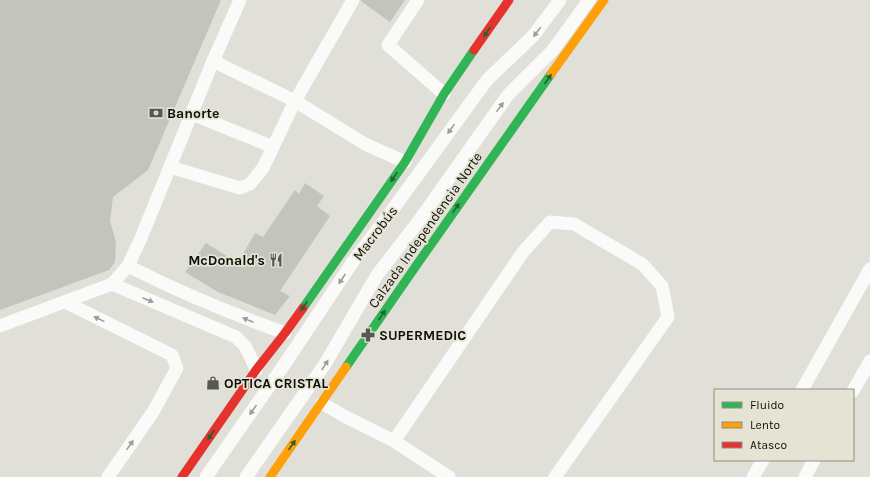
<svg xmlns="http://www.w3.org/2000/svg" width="870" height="477" font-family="Karla,sans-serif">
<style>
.building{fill:#c4c4be}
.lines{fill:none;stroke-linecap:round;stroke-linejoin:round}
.lane{stroke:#fafaf9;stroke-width:13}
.fast{stroke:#30b455;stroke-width:9}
.slow{stroke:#ff9f0a;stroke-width:9}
.jam{stroke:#e5322d;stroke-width:9}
.oneway{fill:#206230}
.oneway2{fill:#9c9c99}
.labels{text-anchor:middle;stroke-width:3.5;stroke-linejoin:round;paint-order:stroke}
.poi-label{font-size:14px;font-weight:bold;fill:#0f0f0a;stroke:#e4e3d4;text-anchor:start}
.street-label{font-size:14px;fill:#0f0f0a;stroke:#e4e3d4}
</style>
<rect width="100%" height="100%" fill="#e0e0d8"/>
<g class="building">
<polygon points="0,0 221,0 148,170 113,197 110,221 116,242 115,262 109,270 0,310"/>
<polygon points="361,0 405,0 390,22 361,1"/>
<polygon points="305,183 324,196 317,206 330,216 280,291 290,296 275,315 218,292 185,272 206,243 238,263 255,233 263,237 295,190 299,194"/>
</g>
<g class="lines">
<g class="lane">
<polyline points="353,0 295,101 365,144 405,162"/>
<polyline points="418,0 388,45 444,94"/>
<polyline points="213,61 295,101 273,147"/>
<polyline points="170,167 240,188 250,184 263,168 273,147 192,114"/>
<path d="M 128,266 C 179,292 232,314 285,333"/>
<polyline points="112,284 236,337 245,346 251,358 256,370"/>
<polyline points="65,302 172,355 177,368 153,412 108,477"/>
<polyline points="0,326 112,284 128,266 141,238 213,61 240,0"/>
<polyline points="802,390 870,269"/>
<polyline points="853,391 870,361"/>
<polyline points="322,403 344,416 394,441 449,477"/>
<polyline points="394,441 523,252 550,222 574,224 642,264 662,286 668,317 555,477"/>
<polyline points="206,477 284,365 352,263 393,209 487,80 533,36 560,0"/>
<polyline points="246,477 325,364 377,275 418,222 508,95 553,50 589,0"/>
<polyline points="753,477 763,460"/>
<polyline points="805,477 814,460"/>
</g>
<g class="fast">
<polyline points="303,308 405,162 444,94 474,50"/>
<polyline points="346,367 418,263 551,74"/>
</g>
<g class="slow">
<polyline points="551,74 604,0"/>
<polyline points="270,477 346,367"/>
</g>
<g class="jam">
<polyline points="474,50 509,0"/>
<polyline points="182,477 256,370 285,333 303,308"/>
</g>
</g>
<defs><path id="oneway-solid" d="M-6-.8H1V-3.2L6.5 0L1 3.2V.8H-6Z"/></defs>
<g class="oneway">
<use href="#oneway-solid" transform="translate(487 32) rotate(124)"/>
<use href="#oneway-solid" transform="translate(548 79) rotate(-55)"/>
<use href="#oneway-solid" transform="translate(394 177) rotate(125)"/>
<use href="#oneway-solid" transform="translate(456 208) rotate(-55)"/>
<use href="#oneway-solid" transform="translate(304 306) rotate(125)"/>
<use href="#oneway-solid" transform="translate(382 315) rotate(-56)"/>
<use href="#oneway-solid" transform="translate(211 435) rotate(125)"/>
<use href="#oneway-solid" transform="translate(292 445) rotate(-55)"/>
</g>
<g class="oneway2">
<use href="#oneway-solid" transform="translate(537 32) rotate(127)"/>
<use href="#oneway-solid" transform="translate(500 107) rotate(-54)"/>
<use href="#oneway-solid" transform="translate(451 129) rotate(126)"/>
<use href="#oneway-solid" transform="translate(342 279) rotate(124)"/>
<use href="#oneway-solid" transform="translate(148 300) rotate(23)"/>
<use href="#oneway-solid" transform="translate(99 319) rotate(-154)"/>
<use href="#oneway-solid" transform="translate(248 320) rotate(-158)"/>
<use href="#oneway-solid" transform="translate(325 365) rotate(-57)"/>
<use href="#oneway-solid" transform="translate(253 410) rotate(125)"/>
<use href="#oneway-solid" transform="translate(130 445) rotate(-55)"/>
</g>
<defs>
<g id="bank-bare" transform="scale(1.08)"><path d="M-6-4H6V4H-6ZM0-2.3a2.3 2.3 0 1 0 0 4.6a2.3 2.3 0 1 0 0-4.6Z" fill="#585852" stroke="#e4e3d4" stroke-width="2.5" paint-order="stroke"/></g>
<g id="restaurant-bare" transform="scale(1.08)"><path d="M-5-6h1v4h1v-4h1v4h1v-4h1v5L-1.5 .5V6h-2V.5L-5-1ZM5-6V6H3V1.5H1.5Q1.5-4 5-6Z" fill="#585852" stroke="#e4e3d4" stroke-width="2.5" paint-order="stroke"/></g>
<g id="pharmacy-bare" transform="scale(1.08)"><path d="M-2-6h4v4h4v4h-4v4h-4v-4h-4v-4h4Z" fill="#585852" stroke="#e4e3d4" stroke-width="2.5" paint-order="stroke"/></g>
<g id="shop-bare" transform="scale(1.08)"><path d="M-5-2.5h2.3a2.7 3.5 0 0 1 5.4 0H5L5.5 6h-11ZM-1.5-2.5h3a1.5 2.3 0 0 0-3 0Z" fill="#585852" stroke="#e4e3d4" stroke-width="2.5" paint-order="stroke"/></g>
</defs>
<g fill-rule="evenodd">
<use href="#bank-bare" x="156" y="113"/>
<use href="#restaurant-bare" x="276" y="260"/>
<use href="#pharmacy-bare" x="368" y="335"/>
<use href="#shop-bare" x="213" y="383"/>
</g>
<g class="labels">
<g class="poi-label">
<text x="167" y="118">Banorte</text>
<text x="265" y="265" text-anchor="end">McDonald's</text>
<text x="379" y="340">SUPERMEDIC</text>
<text x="224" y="388">OPTICA CRISTAL</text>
</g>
<g class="street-label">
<text transform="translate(425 230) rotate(-55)" y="5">Calzada Independencia Norte</text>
<text transform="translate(375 233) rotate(-53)" y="5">Macrobús</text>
</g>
</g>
<rect x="714" y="389" width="140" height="72" fill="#e4e3d4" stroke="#8f8e83"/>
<rect x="722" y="402" width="20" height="6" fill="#30b455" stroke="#8f8e83"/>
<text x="750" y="409" font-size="12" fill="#0f0f0a">Fluido</text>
<rect x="722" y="422" width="20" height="6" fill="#ff9f0a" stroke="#8f8e83"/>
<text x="750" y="429" font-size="12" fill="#0f0f0a">Lento</text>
<rect x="722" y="442" width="20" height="6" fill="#e5322d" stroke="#8f8e83"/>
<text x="750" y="449" font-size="12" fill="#0f0f0a">Atasco</text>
</svg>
